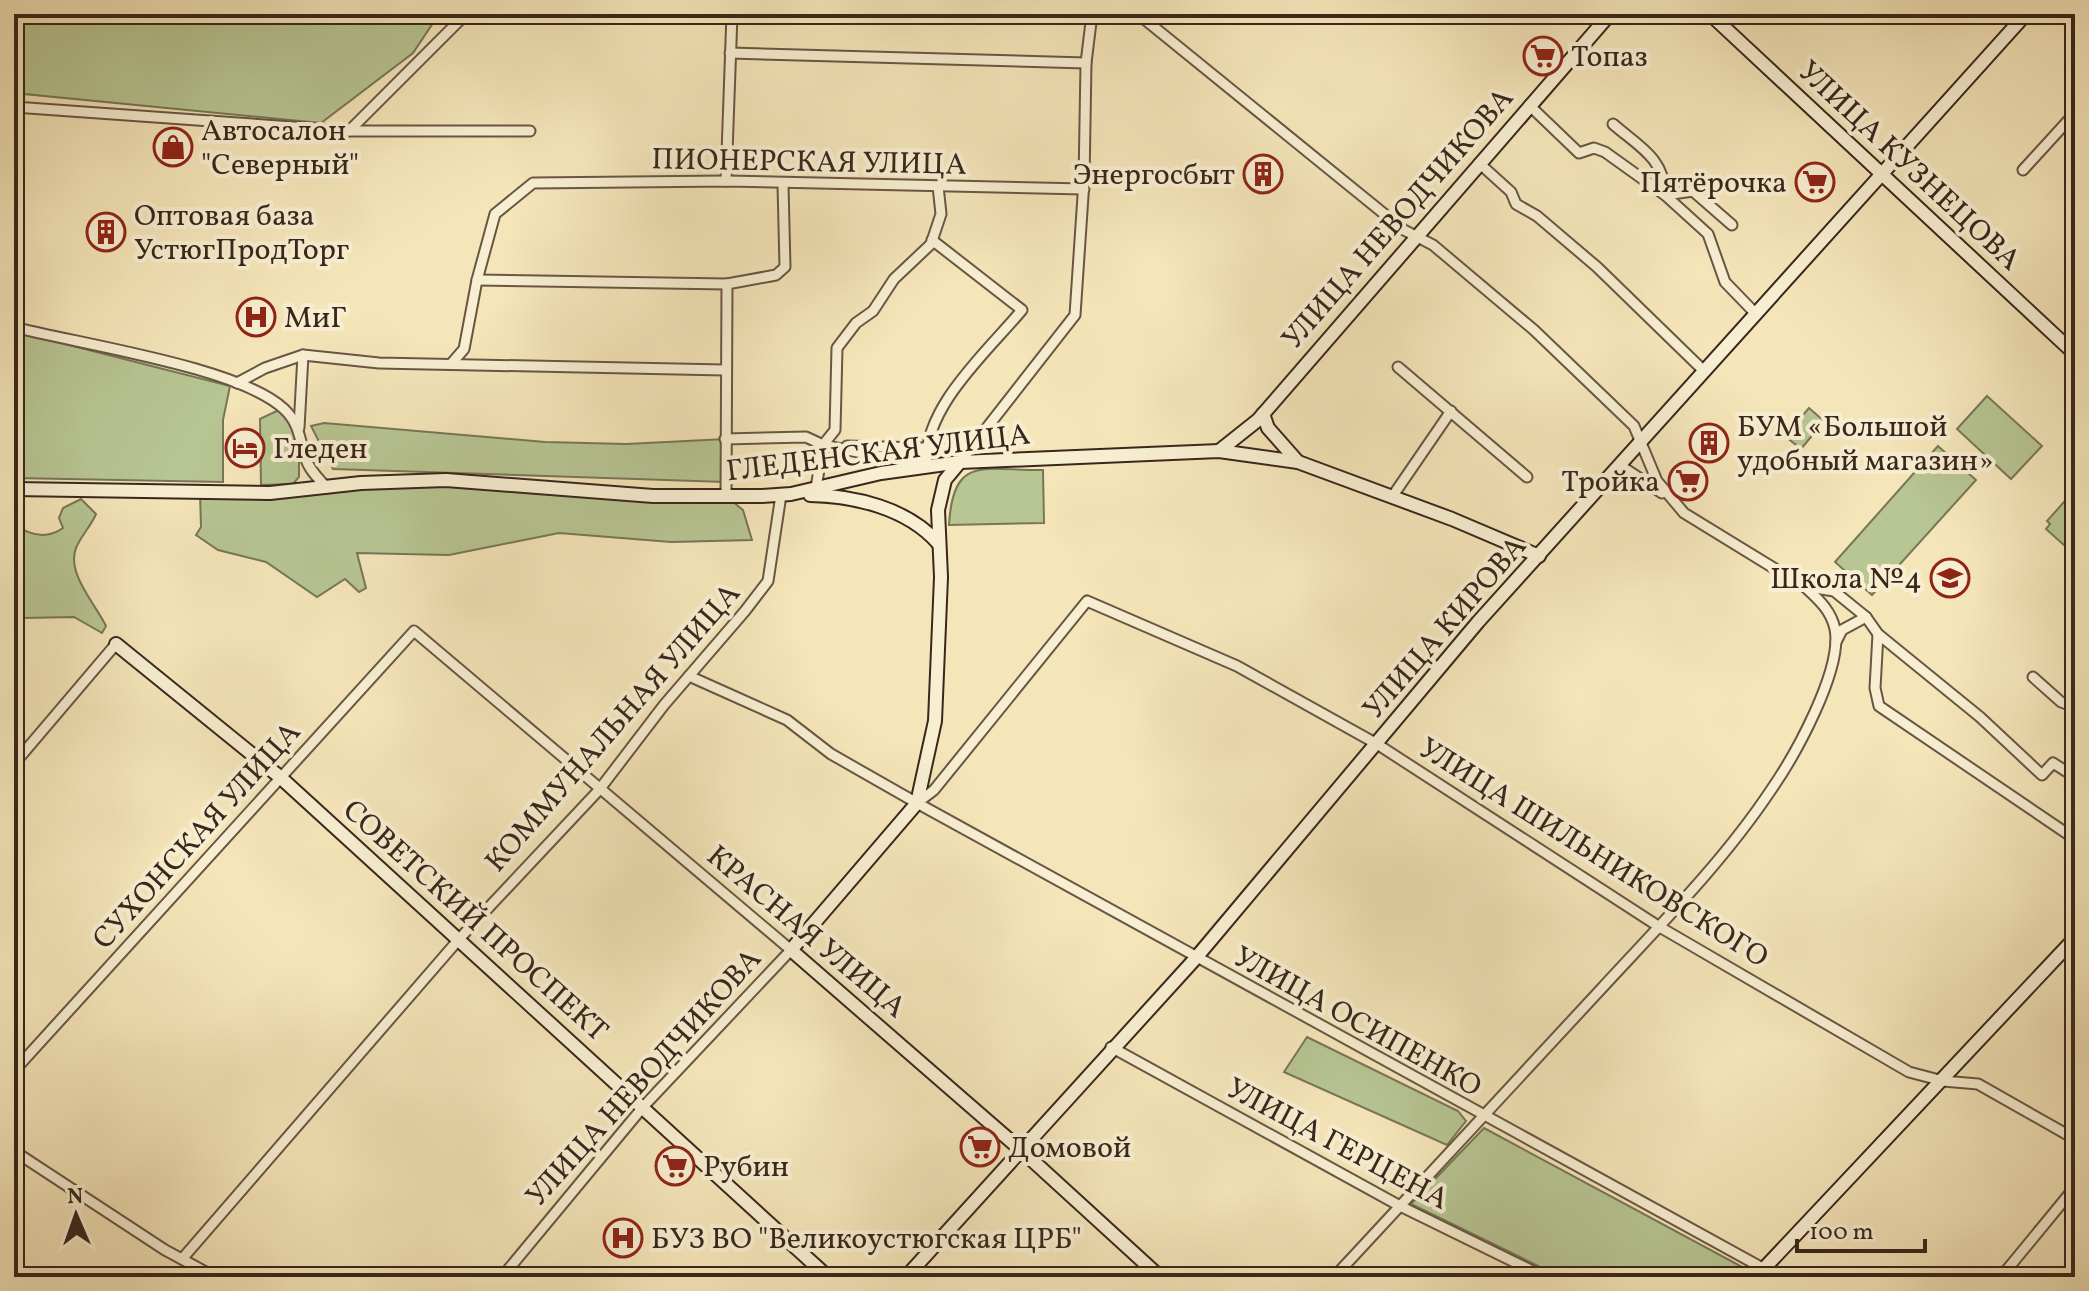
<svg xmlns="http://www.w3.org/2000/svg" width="2089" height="1291" font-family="Vollkorn,serif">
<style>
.green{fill:#b7c693;stroke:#787658;stroke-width:2}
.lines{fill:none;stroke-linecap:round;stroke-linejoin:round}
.street-casing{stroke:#685644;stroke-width:13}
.secondary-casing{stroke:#39261c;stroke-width:16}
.street{stroke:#f8efd2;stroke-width:9}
.secondary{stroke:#f8efd2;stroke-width:12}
.labels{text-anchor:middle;stroke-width:8;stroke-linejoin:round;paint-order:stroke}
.poi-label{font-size:30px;fill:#39261c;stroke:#f8efd2;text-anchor:start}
.street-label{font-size:30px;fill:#39261c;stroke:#f8efd2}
</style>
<rect width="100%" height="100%" fill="#f5e6ba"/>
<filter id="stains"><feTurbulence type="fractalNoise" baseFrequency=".0025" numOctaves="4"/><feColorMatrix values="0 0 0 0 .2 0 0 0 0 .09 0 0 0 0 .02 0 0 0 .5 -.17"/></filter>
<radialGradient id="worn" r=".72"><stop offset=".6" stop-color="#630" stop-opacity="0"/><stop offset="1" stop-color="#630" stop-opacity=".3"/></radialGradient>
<g class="green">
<polygon points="14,14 403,14 404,18 431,14 433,23 413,53 321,123 14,93"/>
<polygon points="14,331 230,386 223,420 223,482 14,478"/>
<polygon points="1987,396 2042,446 2011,479 1957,429"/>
<polygon points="283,408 299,428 299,477 293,484 261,485 260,419"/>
<polygon points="1809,408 1824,421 1801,449 1785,436"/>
<polygon points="324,423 545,442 627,444 725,439 725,482 333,469 311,426"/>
<polygon points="1938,446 1976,480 1872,595 1835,562"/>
<path d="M 1043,470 L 1044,523 L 949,525 C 953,453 985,471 1043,470 Z"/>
<polygon points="405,482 726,496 743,510 752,540 671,542 559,533 449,555 357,553 366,588 359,592 345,579 317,597 266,562 218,550 196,535 201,527 200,494"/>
<polygon points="2072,493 2075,496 2075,555 2046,529 2050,524 2047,521"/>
<path d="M 81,499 L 96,514 C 91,526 81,536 76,548 C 66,573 96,605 106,626 L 102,633 L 74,617 L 23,618 L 22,602 L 14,602 L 14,524 C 29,535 46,540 63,528 L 59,518 L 63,508 Z"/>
<polygon points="1307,1037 1458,1111 1466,1121 1447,1145 1284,1072"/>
<polygon points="1484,1128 1746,1269 1738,1277 1561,1277 1411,1204"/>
</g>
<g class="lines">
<g class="street-casing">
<g id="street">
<polyline points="1138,14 1404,230 1433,245 1534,330 1634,426 1657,481 1684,513 1803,586 1834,591 1866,617 1878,634 1980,717 2042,775 2053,763 2075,777"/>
<polyline points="730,53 1086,63"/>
<polyline points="1529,105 1579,153 1594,148 1605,152 1665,195 1708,234 1725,282 1756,314"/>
<polyline points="14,107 349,131 463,17"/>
<path d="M 1613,124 C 1638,146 1665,158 1665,195 L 1693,191 L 1732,225"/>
<polyline points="349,131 530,131"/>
<polyline points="1479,163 1511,192 1516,204 1537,216 1597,267 1705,372"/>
<polyline points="2023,170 2075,113"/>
<polyline points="726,181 732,14"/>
<polyline points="477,280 727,284"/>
<path d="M 14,327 C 78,344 240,367 284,409 C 300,424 299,439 306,459 C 309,470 320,480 327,488"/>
<polyline points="451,364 464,349 477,280 495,214 533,183 726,181 1084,189"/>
<polyline points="1398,367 1527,477"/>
<polyline points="237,383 265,368 303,355 379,363 725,370"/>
<polyline points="299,428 303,355"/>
<path d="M 725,439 L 806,437 L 823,445 L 927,466 C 921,409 988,351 1022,310 L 932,240"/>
<polyline points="847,446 959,449 975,443"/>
<polyline points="960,462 1075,315 1084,181 1086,63 1092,14"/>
<polyline points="1621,466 1662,493"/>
<polyline points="816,488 823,445 835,430 837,348 856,323 873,311 894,279 931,244 941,214 938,186"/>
<polyline points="726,496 727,284 776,275 785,267 783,185"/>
<polyline points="1392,497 1451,411"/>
<polyline points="1878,634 1875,688 1879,706 2075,839"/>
<polyline points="1836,642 1842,630 1866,617"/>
<polyline points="689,676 787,720 831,754 917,803 1779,1277"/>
<polyline points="2033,677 2061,702 2075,707"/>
<polyline points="14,764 116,644"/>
<polyline points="917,803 934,790 1087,601 1237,666 1377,744 1658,926 1909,1072 1943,1081 1978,1084 2075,1139"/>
<polyline points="1111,1047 1400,1206 1545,1277"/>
<polyline points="14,1071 414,631 791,950 643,1107 502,1277"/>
<polyline points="14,1151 165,1250 215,1277"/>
<polyline points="182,1259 460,938 599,790 664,705 745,611 768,581 781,495"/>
<path d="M 1334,1277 C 1424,1181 1513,1084 1602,988 C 1660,925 1723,862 1771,790 C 1794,757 1843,670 1835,629 C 1831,610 1818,599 1804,586"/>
<polyline points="2001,1277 2075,1187"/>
</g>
</g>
<g class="secondary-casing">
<g id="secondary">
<polyline points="1710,14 2075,354"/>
<polyline points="1263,414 1268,428 1298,462"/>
<polyline points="1219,451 1258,420 1610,14"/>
<polyline points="960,462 945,480 938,510 941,577 935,721 917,803 791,950 1021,1150 1160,1277"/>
<polyline points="14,489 270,493 361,483 446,480 653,496 762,496 791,494 881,473 960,462 1219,451 1298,462 1452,519 1539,556"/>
<path d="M 810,495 C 855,496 907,508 938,543"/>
<polyline points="116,644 280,777 828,1277"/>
<polyline points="906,1277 1195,959 1478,622 2026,14"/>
<polyline points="1756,1277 2075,938"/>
</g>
</g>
<use href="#street" class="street"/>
<use href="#secondary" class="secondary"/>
</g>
<defs>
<g id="supermarket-ring" transform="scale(2)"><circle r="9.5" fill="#f8efd2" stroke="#8f2418" stroke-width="1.5"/><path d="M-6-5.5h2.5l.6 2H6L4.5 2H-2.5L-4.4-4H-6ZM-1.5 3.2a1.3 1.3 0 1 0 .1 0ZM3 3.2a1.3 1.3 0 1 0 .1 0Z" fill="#8f2418"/></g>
<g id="shop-ring" transform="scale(2)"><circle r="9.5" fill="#f8efd2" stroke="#8f2418" stroke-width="1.5"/><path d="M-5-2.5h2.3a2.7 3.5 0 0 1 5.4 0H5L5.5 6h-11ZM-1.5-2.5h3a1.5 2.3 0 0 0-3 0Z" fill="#8f2418"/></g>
<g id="building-ring" transform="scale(2)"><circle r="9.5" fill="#f8efd2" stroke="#8f2418" stroke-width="1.5"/><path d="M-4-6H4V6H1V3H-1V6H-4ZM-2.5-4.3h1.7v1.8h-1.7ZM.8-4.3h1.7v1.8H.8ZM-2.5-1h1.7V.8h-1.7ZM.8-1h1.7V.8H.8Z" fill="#8f2418"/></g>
<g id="hospital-ring" transform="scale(2)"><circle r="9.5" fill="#f8efd2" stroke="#8f2418" stroke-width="1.5"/><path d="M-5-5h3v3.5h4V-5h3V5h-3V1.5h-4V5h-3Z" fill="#8f2418"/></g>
<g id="hotel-ring" transform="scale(2)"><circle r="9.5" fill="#f8efd2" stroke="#8f2418" stroke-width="1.5"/><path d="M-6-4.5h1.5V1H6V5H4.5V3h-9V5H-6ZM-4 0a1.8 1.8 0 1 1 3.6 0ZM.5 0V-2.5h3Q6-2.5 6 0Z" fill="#8f2418"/></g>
<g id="school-ring" transform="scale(2)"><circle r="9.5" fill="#f8efd2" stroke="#8f2418" stroke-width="1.5"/><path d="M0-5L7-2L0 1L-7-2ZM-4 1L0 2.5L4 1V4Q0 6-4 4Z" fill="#8f2418"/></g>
</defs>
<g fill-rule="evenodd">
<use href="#supermarket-ring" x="1543" y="56"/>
<use href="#shop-ring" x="173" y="147"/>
<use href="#building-ring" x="1263" y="174"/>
<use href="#supermarket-ring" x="1815" y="182"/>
<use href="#building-ring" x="106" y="232"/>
<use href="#hospital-ring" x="256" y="317"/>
<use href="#building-ring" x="1709" y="443"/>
<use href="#hotel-ring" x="245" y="448"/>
<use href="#supermarket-ring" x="1688" y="481"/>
<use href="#school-ring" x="1950" y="578"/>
<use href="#supermarket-ring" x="980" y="1147"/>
<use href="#supermarket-ring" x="675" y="1166"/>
<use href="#hospital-ring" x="623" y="1238"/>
</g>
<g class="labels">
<g class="poi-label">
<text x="1571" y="66">Топаз</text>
<text x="201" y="140">Автосалон<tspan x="201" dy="34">"Северный"</tspan></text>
<text x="1235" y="184" text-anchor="end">Энергосбыт</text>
<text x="1787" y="192" text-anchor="end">Пятёрочка</text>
<text x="134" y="225">Оптовая база<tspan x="134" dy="34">УстюгПродТорг</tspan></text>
<text x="284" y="327">МиГ</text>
<text x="1737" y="436">БУМ «Большой<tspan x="1737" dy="34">удобный магазин»</tspan></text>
<text x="273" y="458">Гледен</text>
<text x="1660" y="491" text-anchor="end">Тройка</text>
<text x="1922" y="588" text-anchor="end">Школа №4</text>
<text x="1008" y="1157">Домовой</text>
<text x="703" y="1176">Рубин</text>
<text x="651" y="1248">БУЗ ВО "Великоустюгская ЦРБ"</text>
</g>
<g class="street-label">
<text transform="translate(809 161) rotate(1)" y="10">ПИОНЕРСКАЯ УЛИЦА</text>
<text transform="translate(1910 165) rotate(43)" y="10">УЛИЦА КУЗНЕЦОВА</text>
<text transform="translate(1397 218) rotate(-49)" y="10">УЛИЦА НЕВОДЧИКОВА</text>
<text transform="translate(878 452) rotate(-7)" y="10">ГЛЕДЕНСКАЯ УЛИЦА</text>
<text transform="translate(1444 627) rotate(-49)" y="10">УЛИЦА КИРОВА</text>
<text transform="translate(612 727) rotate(-49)" y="10">КОММУНАЛЬНАЯ УЛИЦА</text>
<text transform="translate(196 835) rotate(-48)" y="10">СУХОНСКАЯ УЛИЦА</text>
<text transform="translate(1594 852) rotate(32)" y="10">УЛИЦА ШИЛЬНИКОВСКОГО</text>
<text transform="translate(476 920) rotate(42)" y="10">СОВЕТСКИЙ ПРОСПЕКТ</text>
<text transform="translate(807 931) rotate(40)" y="10">КРАСНАЯ УЛИЦА</text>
<text transform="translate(1358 1021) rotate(29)" y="10">УЛИЦА ОСИПЕНКО</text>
<text transform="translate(643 1077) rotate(-48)" y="10">УЛИЦА НЕВОДЧИКОВА</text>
<text transform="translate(1338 1143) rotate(28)" y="10">УЛИЦА ГЕРЦЕНА</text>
</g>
</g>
<rect width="2089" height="1291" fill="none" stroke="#f5e6ba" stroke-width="48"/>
<rect x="16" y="16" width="2057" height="1259" fill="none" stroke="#39261c" stroke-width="4"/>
<rect x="24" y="24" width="2041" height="1243" fill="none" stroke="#39261c" stroke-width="2"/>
<g transform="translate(76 1215) rotate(358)" stroke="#f8efd2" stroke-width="6" paint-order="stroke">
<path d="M0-6L14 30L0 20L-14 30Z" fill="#39261c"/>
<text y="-12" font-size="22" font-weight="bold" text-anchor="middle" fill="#39261c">N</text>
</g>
<path d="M1797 1239v12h128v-12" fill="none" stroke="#39261c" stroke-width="4"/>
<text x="1809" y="1239" font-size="24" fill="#39261c" stroke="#f8efd2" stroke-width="6" paint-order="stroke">100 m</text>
<rect width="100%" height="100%" filter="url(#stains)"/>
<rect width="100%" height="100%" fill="url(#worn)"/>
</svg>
